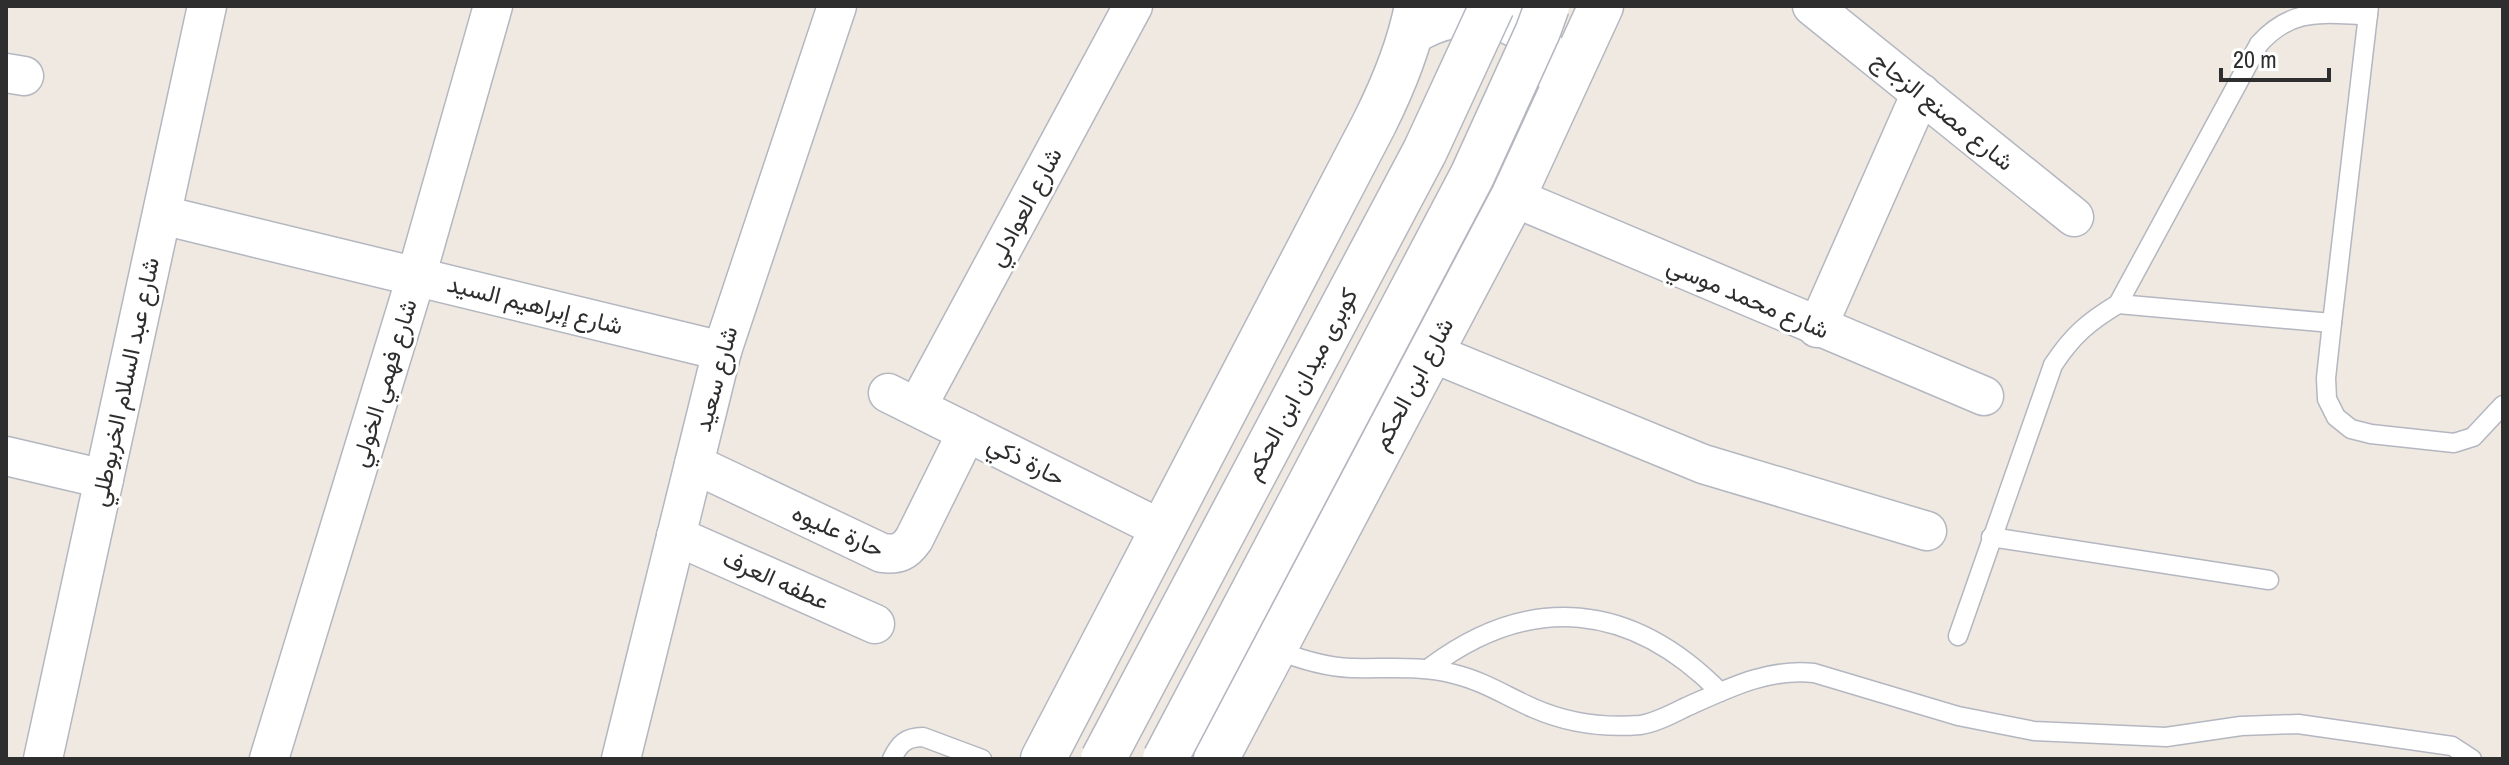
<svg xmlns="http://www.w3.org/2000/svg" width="2509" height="765" font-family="'Archivo Narrow',Vazirmatn,sans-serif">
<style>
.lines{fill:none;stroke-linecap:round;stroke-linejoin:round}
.service-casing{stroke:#b4b7c1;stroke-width:21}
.minor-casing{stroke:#b4b7c1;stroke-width:41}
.secondary-casing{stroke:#b4b7c1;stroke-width:47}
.service{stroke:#fff;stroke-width:18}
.minor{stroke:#fff;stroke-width:38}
.secondary{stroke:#fff;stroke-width:44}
.secondary-bridge-casing{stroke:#b4b7c1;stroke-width:47;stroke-linecap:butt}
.secondary-bridge{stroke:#fff;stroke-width:44}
.labels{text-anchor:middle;stroke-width:6;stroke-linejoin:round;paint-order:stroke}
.street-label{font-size:24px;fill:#2e2e2e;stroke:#fff}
</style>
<rect width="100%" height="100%" fill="#efe9e1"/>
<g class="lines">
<g class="service-casing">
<g id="service">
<polyline points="2369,6 2332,323 2326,378 2327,399 2336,417 2351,429 2371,434 2454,443 2473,437 2503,405"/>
<polyline points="2118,304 2332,323"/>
<polyline points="1991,537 2269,580"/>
<path d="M 1958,636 L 2053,365 C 2072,336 2088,322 2118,304 L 2259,44 C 2292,7 2322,14 2368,15"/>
<path d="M 1274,649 C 1299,659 1324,667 1351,668 C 1386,669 1419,665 1454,674 C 1483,681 1506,696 1533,708 C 1567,723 1603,728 1640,725 C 1655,723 1672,714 1686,707 C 1727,689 1767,668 1814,673 L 1958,716 L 2034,731 L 2166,737 L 2241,726 L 2298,724 L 2452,746 L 2472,759"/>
<path d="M 1429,668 C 1531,591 1632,603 1720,692"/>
<path d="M 892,759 C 899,744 906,737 923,737 L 982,759"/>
</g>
</g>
<g class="minor-casing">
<g id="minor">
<polyline points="1812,6 2074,217"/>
<polyline points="6,73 24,76"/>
<polyline points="1513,197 1984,396"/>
<polyline points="162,215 722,351"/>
<polyline points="1817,328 1921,93"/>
<polyline points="1430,352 1703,464 1927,531"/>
<polyline points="888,393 1163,530"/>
<polyline points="917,407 1133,6"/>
<polyline points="6,456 104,479"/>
<path d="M 694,464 L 882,553 C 898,555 905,552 914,539 L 967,432"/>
<polyline points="676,536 875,624"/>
<polyline points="43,759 207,6"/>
<polyline points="269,759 416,277 493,6"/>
<polyline points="621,759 722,351 837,6"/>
</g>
</g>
<g class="secondary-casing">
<g id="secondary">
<path d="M 1412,32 C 1464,0 1528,9 1554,70"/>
<path d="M 1043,759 L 1374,124 C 1393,86 1409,48 1417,6"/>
<polyline points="1216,759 1513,197 1601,6"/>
</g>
</g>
<use href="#service" class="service"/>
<use href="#minor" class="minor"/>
<use href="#secondary" class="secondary"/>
<g class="secondary-bridge-casing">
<g id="secondary-bridge">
<polyline points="1103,759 1425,151 1492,6"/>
<polyline points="1165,759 1472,176 1538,31 1547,6"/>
</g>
</g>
<use href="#secondary-bridge" class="secondary-bridge"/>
</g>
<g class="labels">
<g class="street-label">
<text transform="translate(1943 111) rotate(39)" y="8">شارع مصنع الزجاج</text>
<text transform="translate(1025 207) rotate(-62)" y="8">شارع العوادلي</text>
<text transform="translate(1748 298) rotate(23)" y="8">شارع محمد موسي</text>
<text transform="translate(535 305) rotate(14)" y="8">شارع إبراهيم السيد</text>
<text transform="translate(716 379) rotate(-75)" y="8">شارع سعيد</text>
<text transform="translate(125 382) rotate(-78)" y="8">شارع عبد السلام الخربوطلي</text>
<text transform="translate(384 383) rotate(-73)" y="8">شارع فهمي الخولي</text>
<text transform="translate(1301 384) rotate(-62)" y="8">كوبرى ميدان ابن الحكم</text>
<text transform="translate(1413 384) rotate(-62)" y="8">شارع ابن الحكم</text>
<text transform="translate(1026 461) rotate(27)" y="8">حارة ذكي</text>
<text transform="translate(838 531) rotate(24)" y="8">حارة عليوه</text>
<text transform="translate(776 580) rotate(24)" y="8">عطفه العرف</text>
</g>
</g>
<rect width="2509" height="765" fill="none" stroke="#2e2e2e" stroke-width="16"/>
<path d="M2221 68v12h108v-12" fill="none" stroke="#2e2e2e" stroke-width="4"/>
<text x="2233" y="68" font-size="24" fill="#2e2e2e" stroke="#ffffff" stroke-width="6" paint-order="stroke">20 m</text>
</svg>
